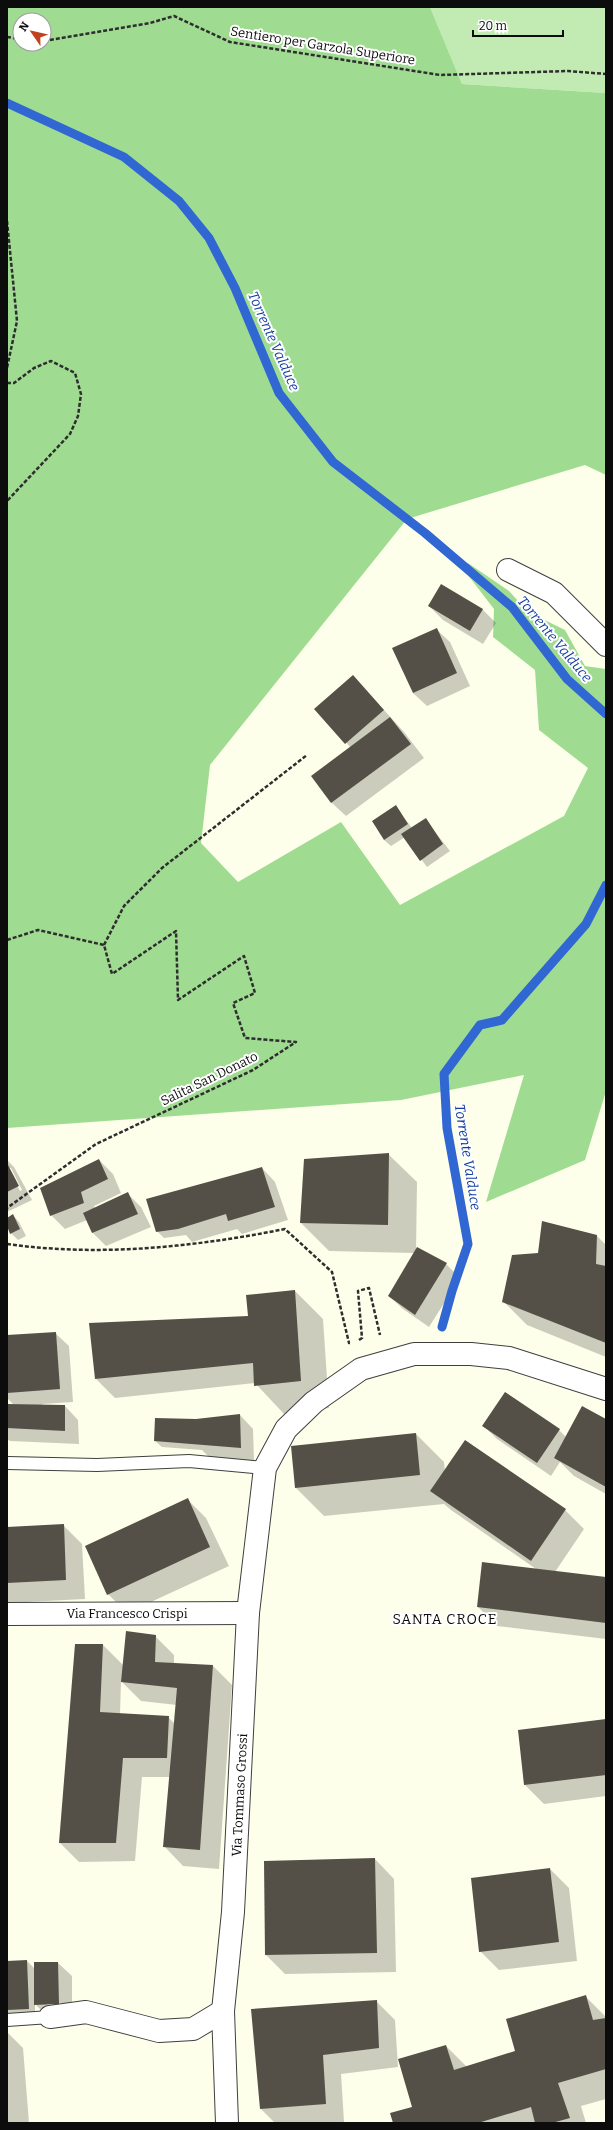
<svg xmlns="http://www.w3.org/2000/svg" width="613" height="2130" font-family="Bitter,serif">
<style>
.green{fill:#c1ebb2}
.forest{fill:#9fdc91;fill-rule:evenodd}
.shadow{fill:#0003;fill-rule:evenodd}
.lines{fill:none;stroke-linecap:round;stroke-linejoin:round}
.stream{stroke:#3067d3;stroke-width:9}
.building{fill:#555047}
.service-casing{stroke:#3f3f3f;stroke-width:14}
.minor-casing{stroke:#3f3f3f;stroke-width:24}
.tertiary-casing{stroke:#3f3f3f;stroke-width:24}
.path{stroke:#2e2e2e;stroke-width:2.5;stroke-dasharray:4 2;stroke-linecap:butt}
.service{stroke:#fff;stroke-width:12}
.minor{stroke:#fff;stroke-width:22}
.tertiary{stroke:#fff;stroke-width:22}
.labels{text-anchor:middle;stroke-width:4;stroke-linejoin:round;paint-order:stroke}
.street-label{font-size:13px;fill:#0c0c0c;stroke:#fff}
.water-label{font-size:14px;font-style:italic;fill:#103ca2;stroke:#fff}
.neighbourhood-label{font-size:14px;letter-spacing:1px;fill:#0c0c0c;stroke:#fff}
</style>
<rect width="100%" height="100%" fill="#feffea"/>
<polygon class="green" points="430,7 606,7 606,93 462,84"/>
<path class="forest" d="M 7,7 L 430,7 L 462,84 L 606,93 L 606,475 L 585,465 L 407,519 L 210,765 L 201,843 L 238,882 L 341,822 L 400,905 L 564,816 L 588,768 L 539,730 L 535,670 L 493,637 L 494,609 L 464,570 L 468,563 L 509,591 L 528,612 L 565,630 L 585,666 L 606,669 L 606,1091 L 585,1160 L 486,1202 L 524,1075 L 401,1100 L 7,1128 ZM 20,20 L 44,20 L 44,44 L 20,44 Z"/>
<g class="shadow">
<polygon points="429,606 482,609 496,623 483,644 443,620"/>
<polygon points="436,629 450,642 470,686 427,706 413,693"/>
<polygon points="353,676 404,732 424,758 346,816 332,803 313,777 351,748 316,709"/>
<polygon points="396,807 412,828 425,819 450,851 427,867 405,837 391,846 384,840"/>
<polygon points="388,1154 417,1182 416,1251 417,1248 446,1264 460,1278 429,1327 403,1309 389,1296 414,1253 329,1251 301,1223"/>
<path d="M 7,1160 L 14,1167 L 32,1200 L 7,1212 ZM 8,1168 L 11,1168 L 22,1190 L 20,1191 Z"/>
<polygon points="99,1160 113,1174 121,1193 94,1206 95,1209 128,1194 141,1207 151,1227 106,1246 92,1232 87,1220 65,1229 51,1215"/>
<polygon points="262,1168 275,1182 288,1220 242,1234 237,1229 192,1242 186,1235 164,1238 157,1231"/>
<polygon points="13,1215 19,1222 26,1236 18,1240 11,1233 7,1224 7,1219"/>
<polygon points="597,1236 606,1245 606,1357 527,1325 503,1301 539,1254"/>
<polygon points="295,1291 323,1319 329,1408 284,1414 255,1383 115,1398 96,1379 249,1317"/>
<polygon points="55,1333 69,1346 73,1402 42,1404 43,1406 65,1406 78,1420 79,1444 10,1441 7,1439 7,1405 14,1405 7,1398 7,1336"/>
<polygon points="240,1415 253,1429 254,1461 209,1457 202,1450 162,1447 155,1441"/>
<polygon points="606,1420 606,1494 574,1476 560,1462 551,1476 497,1439 483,1425 559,1430 566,1437"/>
<polygon points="416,1434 444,1462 445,1472 466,1441 565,1510 584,1529 555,1572 606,1578 606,1639 497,1626 478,1607 536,1569 451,1510 444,1504 324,1516 296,1488 292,1447"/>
<polygon points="187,1499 206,1518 229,1566 127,1613 108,1594"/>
<polygon points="63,1525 82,1544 85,1599 7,1603 7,1528"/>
<path d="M 155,1636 L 174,1655 L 174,1664 L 213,1666 L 232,1685 L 219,1869 L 183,1866 L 164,1846 L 170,1777 L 142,1777 L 135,1861 L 79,1862 L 60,1843 L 103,1645 L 123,1665 ZM 121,1681 L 141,1701 L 177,1705 L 175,1724 L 168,1717 L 120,1714 Z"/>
<polygon points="606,1720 606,1796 544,1804 525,1785 519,1731"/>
<polygon points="375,1859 394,1879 396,1972 285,1974 266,1955"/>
<polygon points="550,1869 569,1888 577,1961 499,1970 480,1951"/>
<path d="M 27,1961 L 35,1969 L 58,1963 L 72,1976 L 72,2017 L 49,2018 L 35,2004 L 35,2016 L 7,2017 L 7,1962 ZM 47,2003 L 64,2003 L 64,2005 L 47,2005 Z"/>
<polygon points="585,1996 606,2017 606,2099 581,2106 586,2123 394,2123 413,2108 446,2046 467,2067 516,2051"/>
<polygon points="376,2001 395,2020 398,2067 341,2074 344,2122 275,2123 261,2109"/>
<polygon points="7,2032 23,2048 29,2123 7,2123"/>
</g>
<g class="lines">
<g class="stream">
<polyline points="7,103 124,157 179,201 209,238 235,288 279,393 333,462 425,533 512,607 567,679 606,714"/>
<polyline points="442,1327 452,1291 468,1244 447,1128 444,1074 480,1025 502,1020 586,924 606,885"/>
</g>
</g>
<g class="building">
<polygon points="441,584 483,609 470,631 428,606"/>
<polygon points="437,628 457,673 413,693 392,648"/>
<polygon points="353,675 384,710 345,744 314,709"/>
<polygon points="390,717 411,744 331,803 311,776"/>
<polygon points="396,805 408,824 384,840 372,821"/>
<polygon points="426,818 443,844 420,861 401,834"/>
<polygon points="389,1153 388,1225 300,1223 304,1159"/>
<polygon points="99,1159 108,1179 81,1192 84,1203 50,1216 40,1188"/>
<polygon points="7,1163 19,1186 7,1192"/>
<polygon points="262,1167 275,1207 228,1221 226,1214 178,1229 156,1232 146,1199"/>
<polygon points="128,1192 138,1214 92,1233 83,1213"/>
<polygon points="13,1214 20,1229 10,1234 7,1226 7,1218"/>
<polygon points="542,1221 597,1235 596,1264 606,1266 606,1343 502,1302 512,1255 538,1253"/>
<polygon points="417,1247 447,1263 415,1315 388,1296"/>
<polygon points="295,1290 301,1381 254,1386 253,1363 95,1379 89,1323 248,1316 246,1295"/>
<polygon points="56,1332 60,1389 7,1393 7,1335"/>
<polygon points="505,1392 560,1429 537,1463 482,1426"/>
<polygon points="7,1404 65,1405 65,1431 7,1428"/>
<polygon points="582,1406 606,1419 606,1487 554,1458"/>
<polygon points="240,1414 241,1448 154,1441 155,1418 196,1419"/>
<polygon points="416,1433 420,1475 295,1488 291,1446"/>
<polygon points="465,1440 566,1509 531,1561 430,1491"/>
<polygon points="188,1498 210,1547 107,1595 85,1546"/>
<polygon points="64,1524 66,1580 7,1583 7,1527"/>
<polygon points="482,1562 606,1577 606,1623 477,1607"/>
<polygon points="126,1631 156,1635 155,1662 213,1665 200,1850 163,1847 177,1688 121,1682"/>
<polygon points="75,1644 103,1644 100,1712 169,1716 167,1758 123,1758 116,1843 59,1843"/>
<polygon points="606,1719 606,1775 524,1785 518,1730"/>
<polygon points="375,1858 377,1953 265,1955 264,1861"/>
<polygon points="550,1868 559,1942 479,1952 471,1878"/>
<polygon points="27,1960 29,2009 7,2010 7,1961"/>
<polygon points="34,1962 58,1962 59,2004 34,2005"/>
<polygon points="586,1995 593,2020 606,2018 606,2069 558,2083 570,2118 552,2123 535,2123 531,2107 478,2123 393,2123 390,2113 412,2107 398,2059 446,2045 454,2070 515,2051 506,2019"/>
<polygon points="377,2000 379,2048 323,2055 326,2104 260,2109 251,2009"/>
</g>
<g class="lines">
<g class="service-casing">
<g id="service">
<polyline points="7,1463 97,1465 189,1461 265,1468"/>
<polyline points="7,2020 50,2017"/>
</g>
</g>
<g class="minor-casing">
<g id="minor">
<polyline points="508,570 554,593 606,645"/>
<polyline points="7,1614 248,1613"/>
<polyline points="50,2017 86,2012 159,2031 193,2029 223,2011"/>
</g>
</g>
<g class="tertiary-casing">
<polyline id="tertiary" points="227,2123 223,2011 233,1912 248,1613 265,1468 286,1429 314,1402 361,1369 414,1354 471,1354 509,1358 606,1389"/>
</g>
<g class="path">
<polyline points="7,37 20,39"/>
<polyline points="44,41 150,23 174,16 230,42 440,75 568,71 606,74"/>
<polyline points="7,221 17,321 7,368"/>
<polyline points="7,383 14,383 34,368 51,361 75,373 81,394 78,416 70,434 7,501"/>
<polyline points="7,940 38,930 104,945 112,974 176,931 178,1000 244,956 255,993 233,1003 245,1038 296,1042 253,1070 96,1144 7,1208"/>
<polyline points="104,945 124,906 162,868 307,755"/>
<path d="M 7,1244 C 100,1257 194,1247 285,1229 L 332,1272 L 349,1343 L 350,1343"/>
<polyline points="359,1340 362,1338 358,1291 369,1288 380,1335"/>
</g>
<use href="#service" class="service"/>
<use href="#minor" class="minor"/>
<use href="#tertiary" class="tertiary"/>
</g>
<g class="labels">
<g class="street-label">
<text transform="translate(323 45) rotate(9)" y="5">Sentiero per Garzola Superiore</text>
<text transform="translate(209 1078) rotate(-26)" y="5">Salita San Donato</text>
<text x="127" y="1618">Via Francesco Crispi</text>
<text transform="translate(239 1795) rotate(-87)" y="5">Via Tommaso Grossi</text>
</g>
<g class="water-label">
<text transform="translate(274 341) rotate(66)" y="5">Torrente Valduce</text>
<text transform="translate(555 639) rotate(50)" y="5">Torrente Valduce</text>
<text transform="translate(468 1157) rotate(81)" y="5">Torrente Valduce</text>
</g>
<g class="neighbourhood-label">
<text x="445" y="1624">SANTA CROCE</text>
</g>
</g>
<rect width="613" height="2130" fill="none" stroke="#0c0c0c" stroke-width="16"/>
<g transform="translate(32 32) rotate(304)"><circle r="19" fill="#ffffff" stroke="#9e9e9e"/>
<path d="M0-3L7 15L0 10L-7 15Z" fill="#c2411e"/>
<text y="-6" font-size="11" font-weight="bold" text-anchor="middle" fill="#0c0c0c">N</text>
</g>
<path d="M473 30v6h90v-6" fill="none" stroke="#0c0c0c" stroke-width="2"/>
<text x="479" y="30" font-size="12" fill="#0c0c0c" stroke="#ffffff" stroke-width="3" paint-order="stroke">20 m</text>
</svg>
